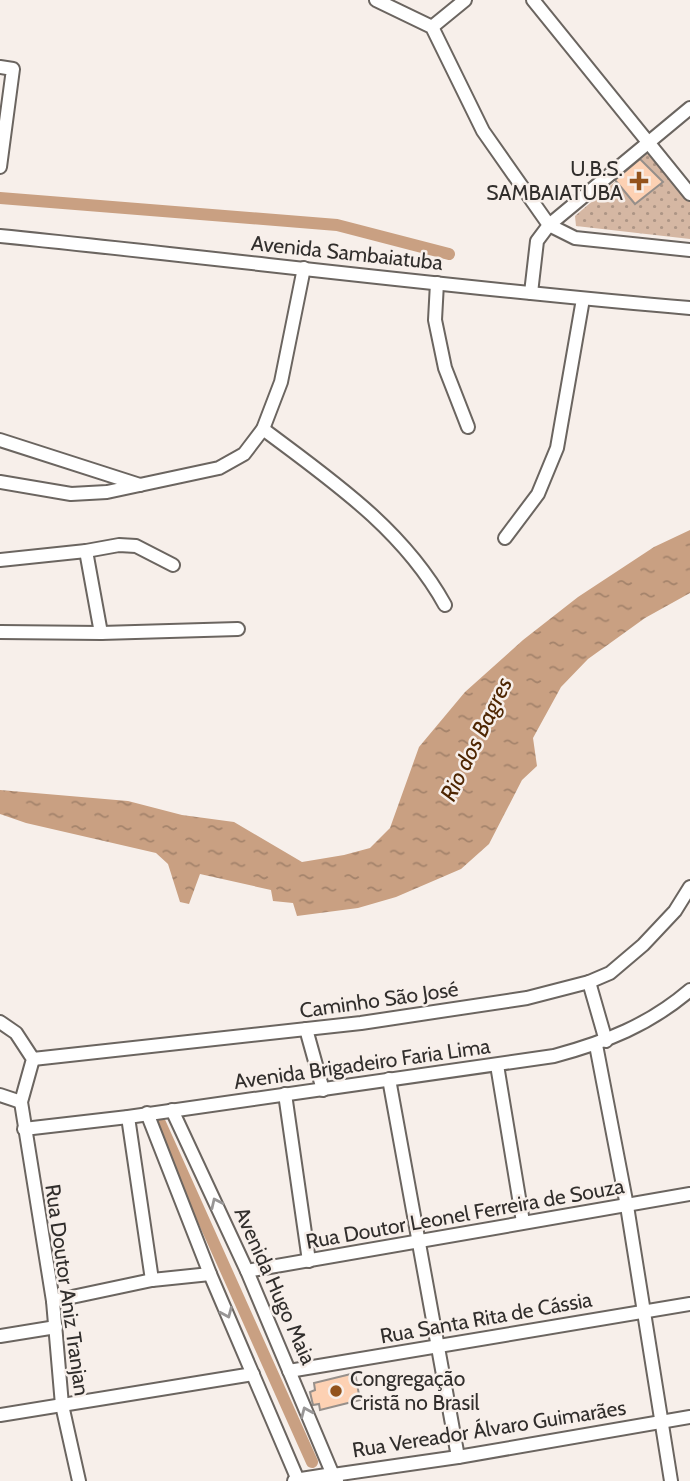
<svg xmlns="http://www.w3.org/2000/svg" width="690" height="1481" font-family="Cabin,sans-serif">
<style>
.park{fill:url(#park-dots)}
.water{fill:url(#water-ripples)}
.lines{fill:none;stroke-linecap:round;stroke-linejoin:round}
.canal{stroke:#c9a082;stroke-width:12}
.building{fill:#fdd1b3;stroke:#968f8a;stroke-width:2}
.minor-casing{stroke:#6b6560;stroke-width:16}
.tertiary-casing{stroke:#6b6560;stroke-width:18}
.minor{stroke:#fff;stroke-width:12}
.tertiary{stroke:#fff;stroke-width:14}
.oneway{stroke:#989696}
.poi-dot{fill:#93531c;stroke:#f7efea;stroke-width:2.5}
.labels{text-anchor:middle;stroke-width:5;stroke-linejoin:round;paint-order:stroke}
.poi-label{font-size:21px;fill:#312e2c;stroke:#f7efea;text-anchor:end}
.street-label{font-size:21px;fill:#312e2c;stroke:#f7efea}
.water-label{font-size:23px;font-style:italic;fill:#4e2602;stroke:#f7efea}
</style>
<defs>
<pattern id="park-dots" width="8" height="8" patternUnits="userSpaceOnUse" patternTransform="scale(1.75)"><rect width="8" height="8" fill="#d5b7a3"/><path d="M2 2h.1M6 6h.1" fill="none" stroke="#ad9585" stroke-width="1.8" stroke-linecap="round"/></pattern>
<pattern id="water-ripples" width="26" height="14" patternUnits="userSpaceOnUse" patternTransform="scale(1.75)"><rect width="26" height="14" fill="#c9a082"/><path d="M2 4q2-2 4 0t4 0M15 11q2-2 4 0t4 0" fill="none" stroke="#a4836b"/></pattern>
</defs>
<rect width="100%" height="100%" fill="#f7efea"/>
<polygon class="park" points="647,154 652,154 690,198 690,239 576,226 575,216"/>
<polygon class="water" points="690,530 690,593 645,618 588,659 561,687 533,738 537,766 522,780 489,844 461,869 396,897 358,908 297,916 293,903 273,901 271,890 200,874 189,904 180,902 168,864 156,853 26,823 0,814 0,790 128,801 182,815 234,822 302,862 344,855 370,848 390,828 419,747 465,692 523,640 578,597 654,547"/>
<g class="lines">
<g class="canal">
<polyline points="0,198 337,225 449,254"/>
<polyline points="160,1123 312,1462"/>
</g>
</g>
<g class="building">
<polygon points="640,159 663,182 635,204 615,180"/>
<polygon points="355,1373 360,1400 320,1410 319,1404 313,1405 310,1392 315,1390 314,1383"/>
</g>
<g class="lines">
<g class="minor-casing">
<g id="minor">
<polyline points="376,0 432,27 483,131 549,225 575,238 690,250"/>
<polyline points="533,0 690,194"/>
<polyline points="432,27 465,0"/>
<polyline points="0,67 13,69 0,167"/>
<path d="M 0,236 C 230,259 460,289 690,308"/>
<polyline points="437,283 435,320 445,368 468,427"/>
<polyline points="531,293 537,241 549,225 690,108"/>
<path d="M 263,429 C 331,480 403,529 445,605"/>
<polyline points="0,440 140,485"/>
<polyline points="0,482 71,494 107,492 219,468 244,454 263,429 281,382 304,268"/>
<polyline points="505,538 538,494 557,448 583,299"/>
<polyline points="86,551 101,633"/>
<polyline points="0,560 86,551 119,545 136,546 173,565"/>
<polyline points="0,632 101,633 238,629"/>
<polyline points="589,982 606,1041"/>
<polyline points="0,1022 16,1033 33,1059 21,1102 53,1301 62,1405 79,1481"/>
<polyline points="306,1029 323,1090"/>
<polyline points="596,1045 627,1206 671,1481"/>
<polyline points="33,1059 361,1023 527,998 589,982 610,973 643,945 675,911 690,887"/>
<polyline points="497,1065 523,1222"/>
<polyline points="389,1079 458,1457"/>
<polyline points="285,1094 309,1261"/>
<polyline points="0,1095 21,1102"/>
<polyline points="172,1110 247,1271 333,1475 458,1457 690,1417"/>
<polyline points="147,1113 210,1274 298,1480"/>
<polyline points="128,1117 152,1280"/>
<path d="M 24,1129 L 128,1117 L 554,1056 C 606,1042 649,1025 690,990"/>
<polyline points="247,1271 690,1194"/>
<polyline points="53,1301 152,1280 210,1274"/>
<polyline points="0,1336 56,1327"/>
<polyline points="289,1371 690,1304"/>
<polyline points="0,1415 253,1374"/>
</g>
</g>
<g class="tertiary-casing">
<polyline id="tertiary" points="295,1481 333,1475 336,1481"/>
</g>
<use href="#minor" class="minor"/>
<use href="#tertiary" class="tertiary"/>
</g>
<defs><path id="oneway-chevron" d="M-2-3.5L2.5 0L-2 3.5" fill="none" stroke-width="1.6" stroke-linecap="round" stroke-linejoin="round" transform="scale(1.75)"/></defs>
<g class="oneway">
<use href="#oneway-chevron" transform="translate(216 1203) rotate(-115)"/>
<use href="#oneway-chevron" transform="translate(227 1313) rotate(67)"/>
<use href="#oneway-chevron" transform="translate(306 1412) rotate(-113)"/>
</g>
<g class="poi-dot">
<path d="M635.5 170.5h7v7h7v7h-7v7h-7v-7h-7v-7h7z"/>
<circle cx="336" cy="1391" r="7"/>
</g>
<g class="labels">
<g class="poi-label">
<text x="623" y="176">U.B.S.<tspan x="623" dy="24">SAMBAIATUBA</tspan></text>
<text x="350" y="1386" text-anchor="start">Congregação<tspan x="350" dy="24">Cristã no Brasil</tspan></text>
</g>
<g class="street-label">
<text transform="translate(347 253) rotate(6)" y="7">Avenida Sambaiatuba</text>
<text transform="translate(379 1000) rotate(-8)" y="7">Caminho São José</text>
<text transform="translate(362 1064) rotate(-8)" y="7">Avenida Brigadeiro Faria Lima</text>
<text transform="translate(465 1214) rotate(-10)" y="7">Rua Doutor Leonel Ferreira de Souza</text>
<text transform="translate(275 1286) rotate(66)" y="7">Avenida Hugo Maia</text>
<text transform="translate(67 1290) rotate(82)" y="7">Rua Doutor Aniz Tranjan</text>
<text transform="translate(486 1318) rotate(-10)" y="7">Rua Santa Rita de Cássia</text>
<text transform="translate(489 1429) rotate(-9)" y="7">Rua Vereador Álvaro Guimarães</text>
</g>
<g class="water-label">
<text transform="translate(476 739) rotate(-64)" y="8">Rio dos Bagres</text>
</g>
</g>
</svg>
